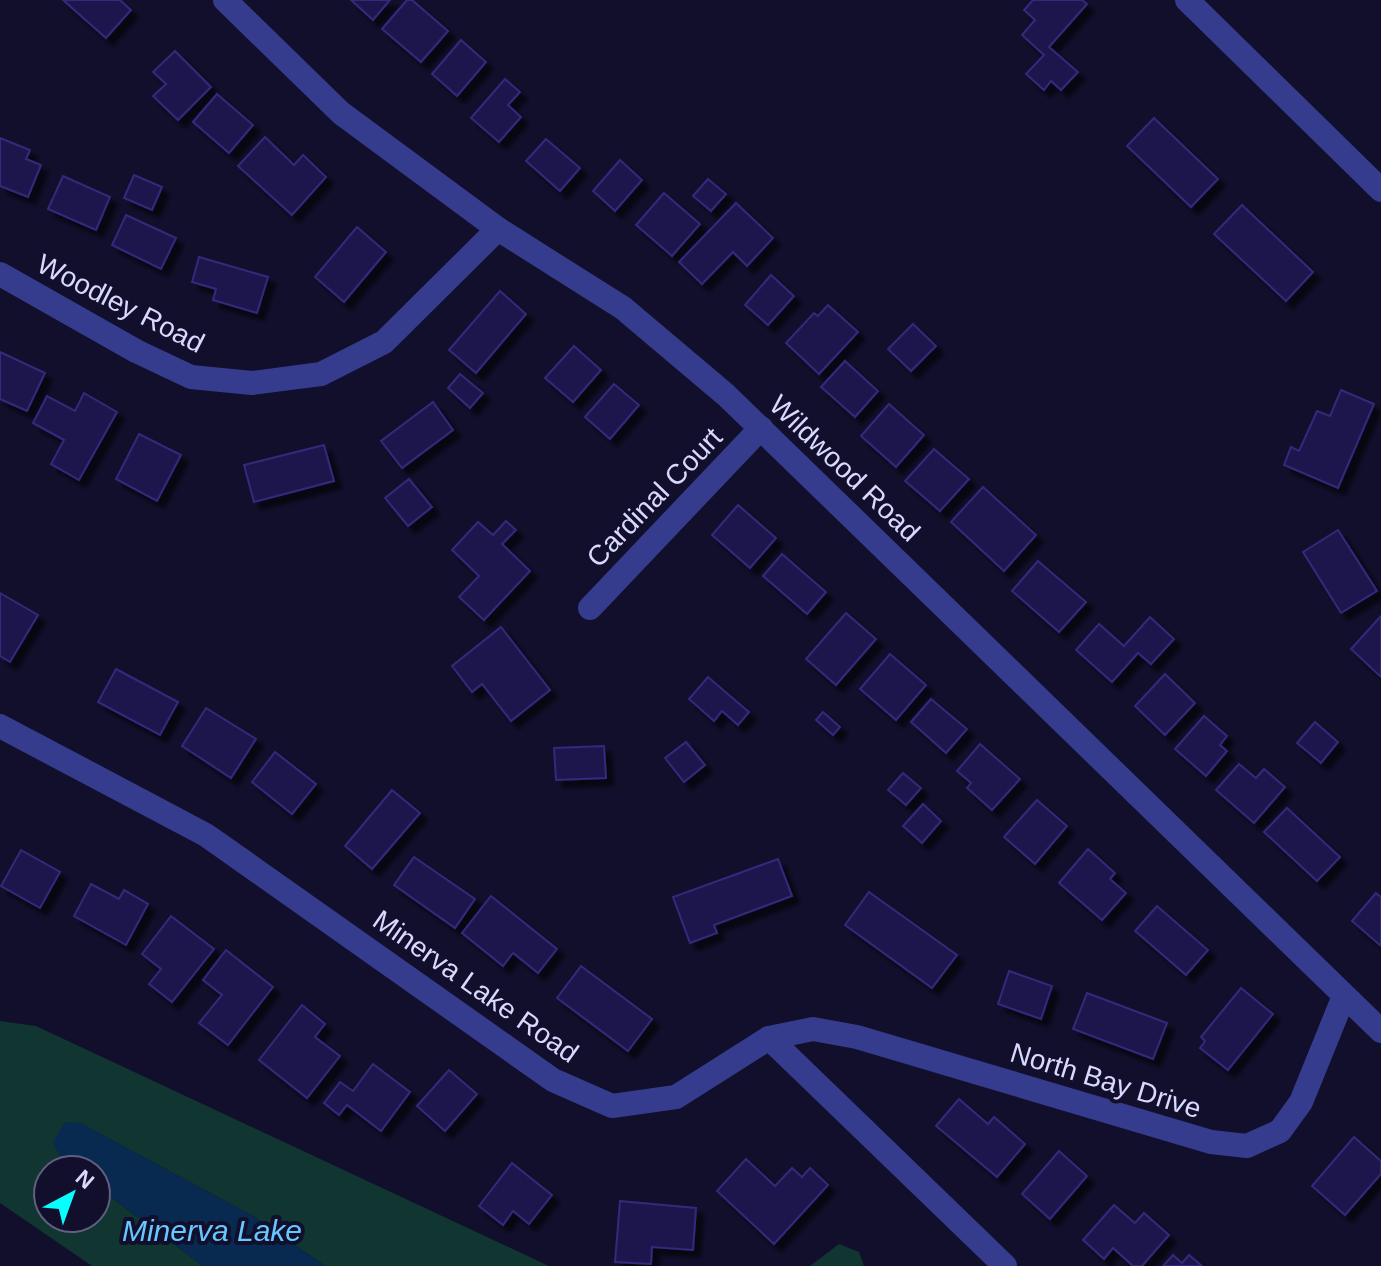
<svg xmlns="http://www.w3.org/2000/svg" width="1381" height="1266" font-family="Helvetica,sans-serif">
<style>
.green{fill:#113530}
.water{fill:#092a50}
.building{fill:#1e194d;stroke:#312a7b;stroke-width:2;filter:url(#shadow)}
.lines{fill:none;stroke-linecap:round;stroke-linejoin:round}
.minor{stroke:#363c8d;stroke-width:24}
.labels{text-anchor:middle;stroke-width:8;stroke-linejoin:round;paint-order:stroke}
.street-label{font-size:28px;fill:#d9d8ff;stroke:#110f2b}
.water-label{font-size:30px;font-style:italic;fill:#66c8ff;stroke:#110f2b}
</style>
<defs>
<filter id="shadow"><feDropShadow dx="7" dy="7" stdDeviation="2" flood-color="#0009"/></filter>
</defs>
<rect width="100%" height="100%" fill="#110f2b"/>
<g class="green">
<polygon points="0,1021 36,1026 549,1266 325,1266 253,1216 80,1123 60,1159 75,1170 48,1170 48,1218 96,1218 96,1186 203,1266 92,1266 0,1203"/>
<polygon points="839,1244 859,1252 864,1266 810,1266"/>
</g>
<path class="water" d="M 65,1122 L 80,1123 L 253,1216 L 325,1266 L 203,1266 L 96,1186 L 96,1170 C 70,1170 63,1166 53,1142 Z"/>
<g class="building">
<polygon points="63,0 120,0 131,10 106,38"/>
<polygon points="351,0 390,0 373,20"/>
<polygon points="407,0 412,0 448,31 421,62 382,29"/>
<polygon points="1033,0 1082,0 1087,4 1049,47 1078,72 1061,90 1051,81 1044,90 1026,74 1044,55 1022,35 1035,20 1024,10"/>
<polygon points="461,40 486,62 457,96 432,74"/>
<polygon points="175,51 211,87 178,120 153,96 166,84 153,72"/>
<polygon points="505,79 520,92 508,105 521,117 499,142 471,118"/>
<polygon points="217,94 253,125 229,153 193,122"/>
<polygon points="1154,118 1218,179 1191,207 1127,146"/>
<polygon points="265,137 294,165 303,155 326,177 292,215 238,166"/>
<polygon points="0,138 30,150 26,159 41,165 28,197 0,186"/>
<polygon points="546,139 580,168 560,191 526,161"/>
<polygon points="620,160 642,180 615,211 593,191"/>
<polygon points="134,175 162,187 152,210 124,198"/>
<polygon points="63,176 110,197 96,230 48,209"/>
<polygon points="708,179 726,194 711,211 693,196"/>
<polygon points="664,193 700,224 672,256 636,225"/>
<polygon points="736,203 773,238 747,266 733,252 702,284 679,262"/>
<polygon points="1242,205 1313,272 1286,301 1214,234"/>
<polygon points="126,215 176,238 161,269 112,245"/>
<polygon points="357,227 386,252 344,302 315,277"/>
<polygon points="199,257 268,277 257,313 213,300 216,289 192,282"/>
<polygon points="771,275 794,296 768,325 745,305"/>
<polygon points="500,291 526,314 476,373 449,350"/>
<polygon points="828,305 858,332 819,374 786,343 814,313 818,316"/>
<polygon points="913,324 936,346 911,371 888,349"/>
<polygon points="574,346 601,370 573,402 545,378"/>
<polygon points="0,352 45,373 27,411 0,399"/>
<polygon points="845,361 878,391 855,417 821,387"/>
<polygon points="460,374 483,393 470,408 448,388"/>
<polygon points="614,384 639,405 610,439 585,417"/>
<polygon points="1341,390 1374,404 1338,488 1284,465 1291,447 1299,451 1317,411 1330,416"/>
<polygon points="84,393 117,412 79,480 51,464 64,440 33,423 47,396 75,411"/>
<polygon points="433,402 453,430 402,468 381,441"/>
<polygon points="889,404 924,435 896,467 861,436"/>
<polygon points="139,434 181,455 157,501 116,479"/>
<polygon points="324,445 334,481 254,502 244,465"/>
<polygon points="934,449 969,479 940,511 905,481"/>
<polygon points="409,479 432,507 408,526 385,498"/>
<polygon points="983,487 1036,535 1004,571 951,522"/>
<polygon points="738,505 776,538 750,568 712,535"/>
<polygon points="506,521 516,530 502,544 530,571 484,620 459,597 479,576 452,550 478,522 493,535"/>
<polygon points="1338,530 1377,591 1341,613 1303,552"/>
<polygon points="782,554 826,592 807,614 763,576"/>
<polygon points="1038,561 1086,602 1059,632 1012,591"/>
<polygon points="0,593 38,615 10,662 0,656"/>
<polygon points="846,613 876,639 836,685 806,659"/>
<polygon points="1381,616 1381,677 1351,649"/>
<polygon points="1150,617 1174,639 1151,664 1138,653 1112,682 1076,650 1099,624 1124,646"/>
<polygon points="501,627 550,690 511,721 482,684 472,692 452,666"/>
<polygon points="890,654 926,685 896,720 860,689"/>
<polygon points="116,669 178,702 160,735 98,702"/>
<polygon points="1165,674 1195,703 1165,735 1135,706"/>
<polygon points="708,677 749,712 738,725 722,711 714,721 689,699"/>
<polygon points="931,699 967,729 946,753 911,722"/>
<polygon points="206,708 256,739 231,778 182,746"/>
<polygon points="823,712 840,727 833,735 816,720"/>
<polygon points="1204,716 1227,736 1220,745 1227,751 1206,776 1175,749"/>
<polygon points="1315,722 1338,742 1321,763 1297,743"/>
<polygon points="686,742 705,765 684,782 665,758"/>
<polygon points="980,744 1020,779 992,810 967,788 971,783 957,771"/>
<polygon points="604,746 606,778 556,780 554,748"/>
<polygon points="275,752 316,784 292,814 252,782"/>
<polygon points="1239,764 1256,778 1264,769 1285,787 1254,823 1216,790"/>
<polygon points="903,773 921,788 906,805 888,790"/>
<polygon points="392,790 420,813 372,869 345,846"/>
<polygon points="1037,800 1067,826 1035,864 1004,837"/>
<polygon points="923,804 941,821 922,843 903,826"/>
<polygon points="1287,808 1340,857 1317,881 1264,832"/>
<polygon points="1088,849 1115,873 1110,879 1126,893 1102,920 1059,883"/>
<polygon points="21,850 60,872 40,908 1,886"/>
<polygon points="414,857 475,899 455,928 394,885"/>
<polygon points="778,859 792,896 714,925 717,933 690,943 673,897"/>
<polygon points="91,884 119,899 124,890 148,904 126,945 74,916"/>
<polygon points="869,892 957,955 932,988 845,925"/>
<polygon points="1376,893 1381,897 1381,946 1352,921"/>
<polygon points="491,896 557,949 538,973 513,953 503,966 462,933"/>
<polygon points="1157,906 1208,950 1186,975 1135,931"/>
<polygon points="171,916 214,949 172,1002 149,984 161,969 142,954"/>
<polygon points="226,950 273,987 228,1045 199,1023 222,995 203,980"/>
<polygon points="581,966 652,1019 628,1051 557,998"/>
<polygon points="1009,971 1052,986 1041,1019 998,1004"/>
<polygon points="1241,988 1273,1014 1228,1070 1200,1048 1205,1041 1201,1037"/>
<polygon points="1087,993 1167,1023 1153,1059 1073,1029"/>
<polygon points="302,1005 325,1024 315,1037 340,1056 307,1098 259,1060"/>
<polygon points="373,1064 410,1092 381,1131 347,1105 339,1115 324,1103 340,1082 353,1091"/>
<polygon points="449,1070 477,1094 445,1131 417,1106"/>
<polygon points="959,1099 988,1124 994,1117 1025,1144 997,1177 936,1126"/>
<polygon points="1354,1137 1381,1161 1381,1174 1345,1215 1312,1186"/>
<polygon points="1059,1151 1087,1176 1050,1219 1022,1194"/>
<polygon points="746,1159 775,1186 792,1168 802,1177 810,1168 828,1185 774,1244 717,1191"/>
<polygon points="512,1163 552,1195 529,1224 513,1211 503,1225 479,1206"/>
<polygon points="620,1201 696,1208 693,1250 652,1247 651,1264 615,1262"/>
<polygon points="1114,1205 1135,1223 1144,1213 1169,1235 1142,1266 1133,1266 1113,1248 1104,1259 1083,1240"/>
<polygon points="1173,1255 1182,1263 1189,1255 1202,1266 1163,1266"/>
</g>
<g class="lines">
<g class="minor">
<polyline points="225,0 341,113 498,229 623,308 726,395 1381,1031"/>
<polyline points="1187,0 1381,190"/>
<polyline points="0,274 136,351 191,377 252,383 321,374 384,342 498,229"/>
<polyline points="590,608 761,428"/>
<polyline points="0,726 206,835 553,1080 612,1106 676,1097 769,1038 813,1029 857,1037 1211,1142 1247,1146 1280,1131 1301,1102 1344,996"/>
<polyline points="769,1038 1005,1266"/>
</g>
</g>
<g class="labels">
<g class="street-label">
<text transform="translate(121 303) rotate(27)" y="10">Woodley Road</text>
<text transform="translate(845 468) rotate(44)" y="10">Wildwood Road</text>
<text transform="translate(654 497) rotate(-46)" y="10">Cardinal Court</text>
<text transform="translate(476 986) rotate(35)" y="10">Minerva Lake Road</text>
<text transform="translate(1106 1080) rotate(17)" y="10">North Bay Drive</text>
</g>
<g class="water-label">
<text x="212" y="1241">Minerva Lake</text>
</g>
</g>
<g transform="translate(72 1194) rotate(41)"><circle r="38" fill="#110f2b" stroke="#615f80" stroke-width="2"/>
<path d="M0-6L14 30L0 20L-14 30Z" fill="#04fffe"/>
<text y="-12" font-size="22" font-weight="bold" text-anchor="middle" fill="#d9d8ff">N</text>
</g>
</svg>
